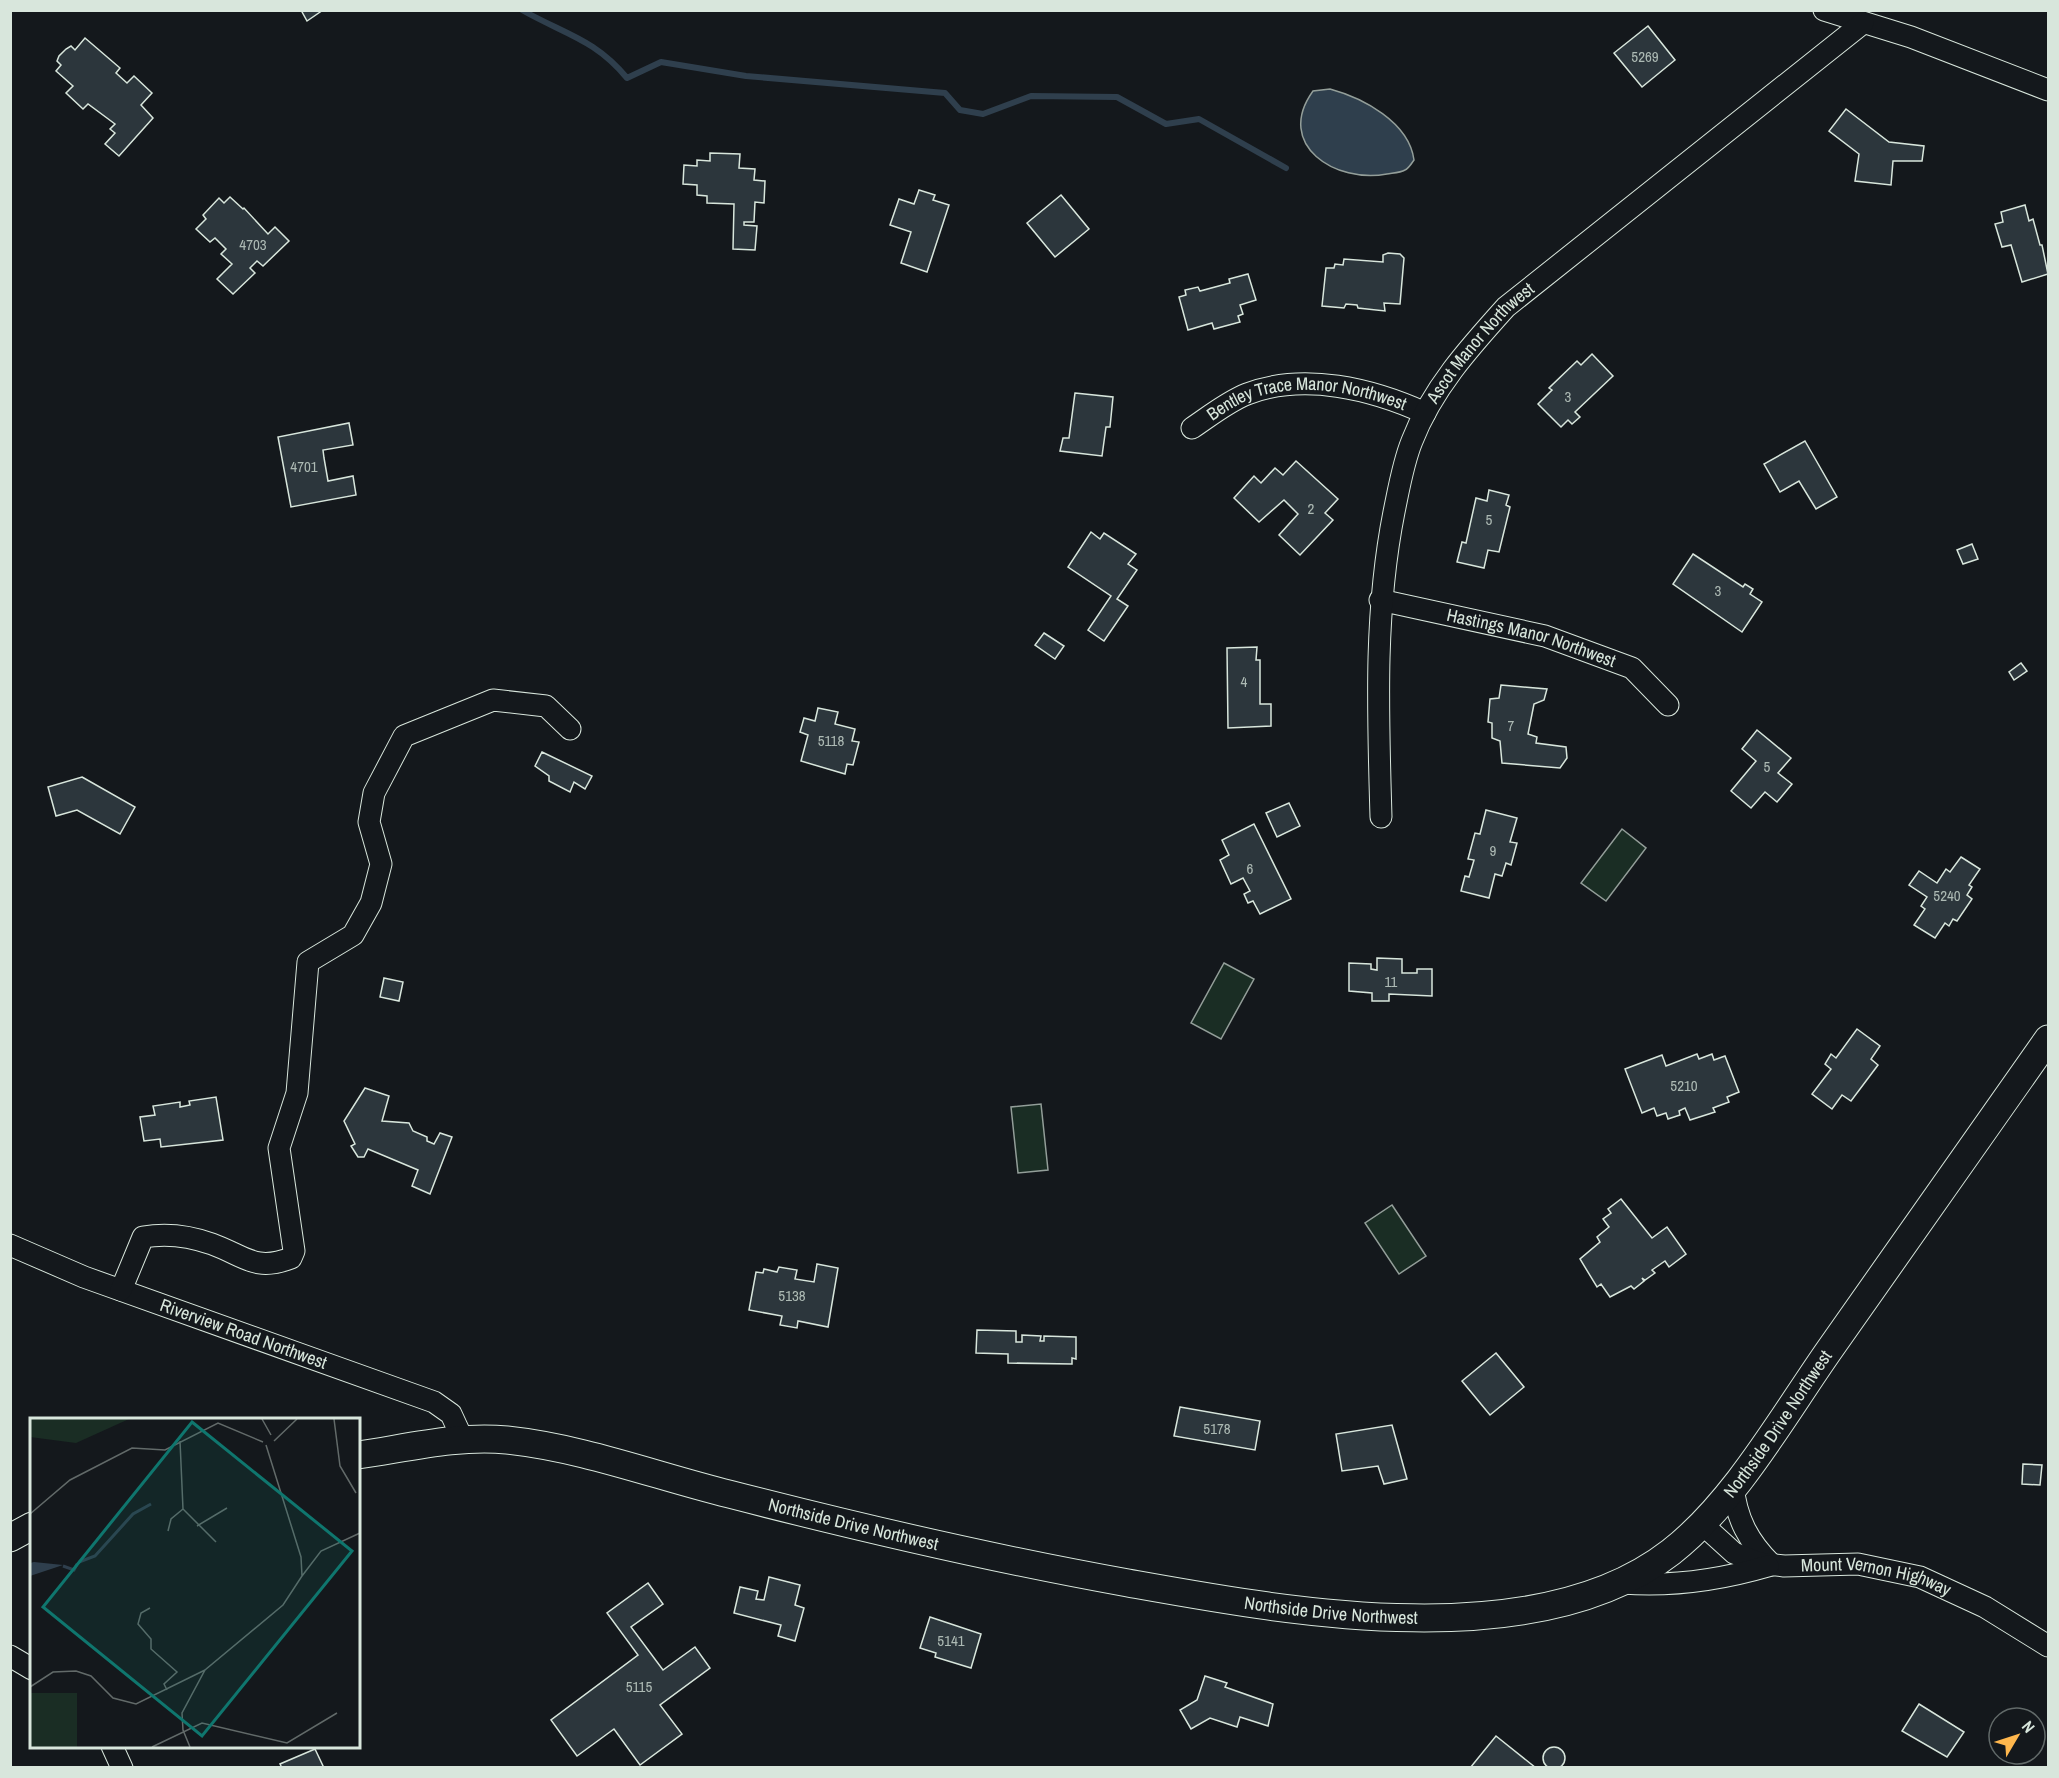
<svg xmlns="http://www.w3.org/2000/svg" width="2059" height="1778" font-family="'Archivo Narrow',sans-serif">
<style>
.green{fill:#1a2d24;stroke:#939e99;stroke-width:1.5}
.water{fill:#2f3f4d;stroke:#939e99;stroke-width:1.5}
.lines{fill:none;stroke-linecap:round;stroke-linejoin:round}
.stream{stroke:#2f3f4d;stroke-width:6}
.building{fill:#2c363c;stroke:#d8e6dc;stroke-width:1.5}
.minor-casing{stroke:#d8e6dc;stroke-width:23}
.major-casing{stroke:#d8e6dc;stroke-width:29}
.minor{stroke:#14181c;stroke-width:21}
.major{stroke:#14181c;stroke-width:27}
.labels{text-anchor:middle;stroke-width:4.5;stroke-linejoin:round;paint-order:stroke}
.number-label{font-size:15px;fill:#adbab4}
.street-label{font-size:18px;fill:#d8e6dc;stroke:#14181c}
.inset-river{fill:none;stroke:#2f3f4d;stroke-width:3}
.inset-road{fill:none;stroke:#626a69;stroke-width:1.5}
.view{fill:#0f766e;fill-opacity:0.15;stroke:#0f766e;stroke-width:3}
.inset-edge{fill:none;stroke:#d8e6dc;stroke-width:3}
</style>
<rect width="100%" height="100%" fill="#14181c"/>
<g class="green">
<polygon points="1622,829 1646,848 1606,901 1581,883"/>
<polygon points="1224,963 1254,979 1221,1039 1191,1023"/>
<polygon points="1041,1104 1048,1170 1018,1173 1011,1107"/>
<polygon points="1392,1205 1426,1256 1399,1274 1365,1223"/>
</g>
<path class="water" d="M 1330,89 C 1363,98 1409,122 1414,160 C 1412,163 1408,169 1405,170 C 1400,173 1392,173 1387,174 C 1336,184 1274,145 1313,91 Z"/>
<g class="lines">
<path class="stream" d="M 522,10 C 564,34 595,39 627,78 L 661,62 L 746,76 L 945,93 L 960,110 L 983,114 L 1031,96 L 1117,97 L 1166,124 L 1199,119 L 1286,168"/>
</g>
<g class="building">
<polygon points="301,10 323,10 307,21"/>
<polygon points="1648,26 1675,60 1642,87 1614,53"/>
<polygon points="85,38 120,68 116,73 127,83 134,76 152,93 141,105 153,118 119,156 105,144 115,133 110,129 115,124 88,104 83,109 66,93 73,86 56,71 61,65 57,61 59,56 66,49 71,46 75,50"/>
<polygon points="1846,109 1889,142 1924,146 1922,161 1893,161 1891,185 1855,181 1859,154 1829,131"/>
<polygon points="710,153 740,154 739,168 755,169 754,180 765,181 764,203 755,202 754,222 744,222 744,225 757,226 755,250 733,249 734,204 707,203 707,196 697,195 697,185 683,184 684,165 697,166 697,160 710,161"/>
<polygon points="919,190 935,195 933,200 949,205 927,272 901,263 911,232 890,225 899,199 914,204"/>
<polygon points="1061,195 1089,229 1055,257 1027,223"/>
<polygon points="230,197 243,209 244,208 268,234 275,227 289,241 263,266 257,261 250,268 255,273 233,294 217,279 232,264 221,254 226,249 215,238 210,242 196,229 206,219 203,215 219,198 224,203"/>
<polygon points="2025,205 2029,221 2033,219 2040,245 2042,245 2048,274 2022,282 2011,245 2002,247 1995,224 2003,222 2001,212"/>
<polygon points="1388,253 1400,254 1404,258 1400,304 1384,303 1385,311 1358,308 1357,305 1346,304 1344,308 1322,306 1326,268 1334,268 1335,264 1343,265 1344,259 1383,262 1383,255"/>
<polygon points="1248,274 1256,300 1240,305 1243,314 1238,316 1240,322 1214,329 1212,323 1188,330 1179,297 1186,295 1185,290 1198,287 1200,291 1230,283 1229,279"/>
<polygon points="1592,354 1613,376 1575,412 1580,417 1572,424 1568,420 1561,427 1538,404 1552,390 1549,388 1577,361 1581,365"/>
<polygon points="1075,393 1113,397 1110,427 1106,427 1102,456 1060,451 1063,438 1069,438"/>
<polygon points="349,423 353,445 323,450 324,458 328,481 353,476 356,495 291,507 278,437"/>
<polygon points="1805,441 1837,497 1816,509 1799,481 1780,492 1764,464"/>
<polygon points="1296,461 1338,499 1325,513 1333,520 1300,555 1279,535 1298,514 1284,500 1259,522 1234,498 1254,476 1261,483 1275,468 1283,475"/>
<polygon points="1489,490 1509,495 1506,505 1510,507 1499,552 1488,550 1484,568 1457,562 1462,542 1466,543 1476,498 1487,501"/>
<polygon points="1091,532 1100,539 1104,533 1136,554 1128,564 1137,570 1117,599 1128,606 1104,641 1088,630 1111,596 1068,567"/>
<polygon points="1972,544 1978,559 1963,564 1957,550"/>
<polygon points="1693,554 1743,587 1745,584 1753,589 1750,594 1762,602 1742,632 1673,584"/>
<polygon points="1044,633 1064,646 1055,659 1035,645"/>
<polygon points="1257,647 1256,660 1260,660 1260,704 1271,704 1271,726 1228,728 1227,648"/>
<polygon points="2021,663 2027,671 2014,680 2009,672"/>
<polygon points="1501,685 1547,689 1544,700 1534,704 1528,734 1537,737 1536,743 1566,747 1567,758 1560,768 1502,763 1500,741 1492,738 1492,723 1488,722 1490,699 1499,698"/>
<polygon points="818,708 838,712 835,724 855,729 852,741 859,742 853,765 847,764 845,774 801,761 808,735 800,732 804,718 815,721"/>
<polygon points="1757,730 1791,758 1778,773 1792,784 1777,802 1765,792 1751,808 1731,791 1756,761 1742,749"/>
<polygon points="542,752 592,776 585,789 574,782 570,792 549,781 549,776 535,766"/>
<polygon points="82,777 135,807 120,834 77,810 56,816 48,787"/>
<polygon points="1289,803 1300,826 1277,837 1266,813"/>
<polygon points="1486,810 1517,818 1510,842 1517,843 1511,865 1506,863 1502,876 1495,874 1489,898 1461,891 1465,876 1469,877 1474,860 1468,859 1475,833 1480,834"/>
<polygon points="1254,824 1291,899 1260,914 1253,901 1248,903 1244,894 1250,891 1243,878 1231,884 1220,860 1229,855 1222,840"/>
<polygon points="1961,857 1980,869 1969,885 1972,887 1967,895 1972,899 1957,921 1953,919 1949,926 1945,923 1935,938 1914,925 1925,909 1921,906 1927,897 1909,885 1919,871 1937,883 1946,869 1950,872"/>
<polygon points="1377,958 1402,959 1402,973 1417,973 1417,969 1432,969 1432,996 1389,994 1389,1001 1372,1001 1372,993 1349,991 1349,963 1371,964 1371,969 1377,970"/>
<polygon points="384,978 403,982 399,1001 380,997"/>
<polygon points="1857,1029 1880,1046 1871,1059 1878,1065 1851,1101 1842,1095 1832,1109 1812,1094 1831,1069 1825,1064 1831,1054 1836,1058"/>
<polygon points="1697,1054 1699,1059 1712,1054 1714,1060 1725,1056 1739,1092 1727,1097 1729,1102 1713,1108 1715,1112 1690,1120 1685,1108 1679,1111 1680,1115 1668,1119 1666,1113 1657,1116 1654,1108 1642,1113 1625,1069 1662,1055 1666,1066"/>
<polygon points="365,1088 389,1096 382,1121 409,1123 413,1131 427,1137 427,1141 434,1144 440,1133 452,1137 430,1194 412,1186 418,1170 368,1149 364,1157 358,1157 351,1146 355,1144 344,1121"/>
<polygon points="216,1097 223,1140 161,1147 160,1139 144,1141 140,1117 155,1115 153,1106 180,1102 180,1107 190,1105 189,1101"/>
<polygon points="1621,1199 1652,1238 1667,1227 1686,1254 1669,1267 1665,1261 1652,1270 1655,1273 1645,1280 1642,1278 1644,1281 1634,1289 1631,1286 1610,1297 1601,1284 1597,1287 1580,1259 1600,1242 1597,1237 1609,1227 1603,1219 1611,1213 1608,1209"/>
<polygon points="817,1264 838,1268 828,1327 798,1321 797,1328 780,1325 782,1316 749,1310 756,1272 763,1273 764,1269 777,1272 779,1267 797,1270 795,1279 814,1282"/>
<polygon points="977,1330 1016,1331 1016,1342 1022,1342 1022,1335 1041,1336 1040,1341 1044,1341 1044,1336 1076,1337 1076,1359 1072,1358 1072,1364 1008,1363 1008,1354 976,1353"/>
<polygon points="1496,1353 1524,1387 1490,1415 1462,1381"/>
<polygon points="1180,1407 1260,1421 1255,1450 1174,1436"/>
<polygon points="1392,1425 1407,1479 1384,1484 1378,1466 1342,1471 1336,1434"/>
<polygon points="2023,1464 2042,1465 2040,1485 2022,1484"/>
<polygon points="769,1577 800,1585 795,1605 804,1608 795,1641 778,1636 781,1625 734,1613 740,1587 758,1591 756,1599 764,1600"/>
<polygon points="648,1583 663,1604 631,1627 663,1670 695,1647 710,1668 660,1705 682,1734 640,1765 614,1729 577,1756 551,1720 638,1655 607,1613"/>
<polygon points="930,1617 981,1634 971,1668 935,1657 936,1653 920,1648"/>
<polygon points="1205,1676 1227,1683 1225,1687 1273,1704 1268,1726 1240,1717 1237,1727 1210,1718 1191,1729 1180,1710 1197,1700"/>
<polygon points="1919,1704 1964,1732 1947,1757 1902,1731"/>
<polygon points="1496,1736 1536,1768 1470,1768"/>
<circle cx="1554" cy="1758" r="11"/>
<polygon points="315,1749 324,1768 282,1768 280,1764"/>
</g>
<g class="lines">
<g class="minor-casing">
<g id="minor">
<polyline points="1824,10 1911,37 2048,90"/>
<path id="s1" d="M 1192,428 C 1210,416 1227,402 1247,394 C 1304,372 1372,389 1425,413"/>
<path id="s2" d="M 1380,600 L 1545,636 L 1632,668 L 1668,705"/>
<path id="s3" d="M 1381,817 C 1378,714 1374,613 1394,512 C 1399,488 1403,463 1412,441 C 1432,389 1469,348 1506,307 L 1863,23"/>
<path id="s4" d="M 10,1245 L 84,1277 L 434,1402 L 451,1414 L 463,1440"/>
<path d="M 121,1290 L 143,1237 C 166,1233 190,1236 212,1244 C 245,1256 255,1272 291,1258 L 294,1251 L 279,1148 L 297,1093 L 308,962 L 353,935 L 371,903 L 381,864 L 369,822 L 374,793 L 404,736 L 493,700 L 546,706 L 570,729"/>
<path d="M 1733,1485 C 1736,1519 1749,1542 1772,1565"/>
<path id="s5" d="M 1702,1524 L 1734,1553 L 1759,1563 L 1784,1566 L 1858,1564 L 1920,1577 L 1985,1607 L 2048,1646"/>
<path d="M 1622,1583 C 1672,1587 1720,1580 1768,1566"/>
<polyline points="10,1656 32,1669"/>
<polyline points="112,1746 122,1768"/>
</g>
</g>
<g class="major-casing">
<g id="major">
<path id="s6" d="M 358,1455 C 407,1448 458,1435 507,1440 C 583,1448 656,1476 729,1494 C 861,1528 994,1559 1128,1583 C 1285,1611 1535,1658 1671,1552 C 1735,1502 1783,1416 1830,1349 C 1902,1245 1975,1142 2048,1039"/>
<polyline points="10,1538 32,1526"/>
</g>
</g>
<use href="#minor" class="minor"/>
<use href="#major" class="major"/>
</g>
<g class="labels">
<g class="number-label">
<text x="1645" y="62">5269</text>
<text x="253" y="250">4703</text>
<text x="1568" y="402">3</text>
<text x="304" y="472">4701</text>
<text x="1311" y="514">2</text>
<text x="1489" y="525">5</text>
<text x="1718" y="596">3</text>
<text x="1244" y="687">4</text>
<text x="1511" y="731">7</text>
<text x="831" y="746">5118</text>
<text x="1767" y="772">5</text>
<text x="1493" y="856">9</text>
<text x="1250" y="874">6</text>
<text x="1947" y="901">5240</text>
<text x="1391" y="987">11</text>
<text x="1684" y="1091">5210</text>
<text x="792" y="1301">5138</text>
<text x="1217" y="1434">5178</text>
<text x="951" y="1646">5141</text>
<text x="639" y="1692">5115</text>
</g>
<g class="street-label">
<text dy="6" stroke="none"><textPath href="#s3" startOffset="500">Ascot Manor Northwest</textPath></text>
<text dy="6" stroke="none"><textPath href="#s1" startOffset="124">Bentley Trace Manor Northwest</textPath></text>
<text dy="6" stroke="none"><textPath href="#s2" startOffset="156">Hastings Manor Northwest</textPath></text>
<text dy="6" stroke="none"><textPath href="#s4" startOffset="250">Riverview Road Northwest</textPath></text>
<text dy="6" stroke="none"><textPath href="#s6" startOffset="1514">Northside Drive Northwest</textPath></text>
<text dy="6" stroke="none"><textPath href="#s6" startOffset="507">Northside Drive Northwest</textPath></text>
<text dy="6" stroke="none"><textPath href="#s5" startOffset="189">Mount Vernon Highway</textPath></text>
<text dy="6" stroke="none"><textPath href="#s6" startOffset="993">Northside Drive Northwest</textPath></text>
</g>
</g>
<g transform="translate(30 1418)">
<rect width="330" height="330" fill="#14181c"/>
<path d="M 0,1 L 99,1 L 46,25 L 0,19 ZM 0,275 L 47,275 L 47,329 L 0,329 Z" fill="#1a2d24"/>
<path d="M 0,145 L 4,144 L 33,147 L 0,158 Z" fill="#2f3f4d"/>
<path class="inset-river" d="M 49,144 L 65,138 L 103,96 L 121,86M 33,148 L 44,152 L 47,146"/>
<path class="inset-road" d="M 232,1 L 241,17M 304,1 L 310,48 L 326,75M 150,23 L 153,91 L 186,124M 244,23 L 267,1M 0,96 L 40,62 L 102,30 L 135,32 L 188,5 L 233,24M 167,108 L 197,90M 138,113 L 141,101 L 153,91M 272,158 L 291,133 L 330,115M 120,190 L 111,195 L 108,206 L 121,221 L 121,231 L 147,254 L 134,266 L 137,272M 0,269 L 23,254 L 46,253 L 61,258 L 83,280 L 106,286 L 175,252M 122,329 L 172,305 L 257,325 L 307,295M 160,329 L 153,312 L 152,295 L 175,252 L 253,187 L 272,158 L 271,139 L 236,27"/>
<path class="view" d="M 162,4 L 322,133 L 172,318 L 13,189 Z"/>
<rect width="330" height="330" class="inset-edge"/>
</g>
<rect width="2059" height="1778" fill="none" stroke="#d8e6dc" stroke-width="24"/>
<g transform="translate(2017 1736) rotate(51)"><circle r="28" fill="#14181c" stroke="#626a69" stroke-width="1.5"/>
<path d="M0-4.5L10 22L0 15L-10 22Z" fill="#ffb74d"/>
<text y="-9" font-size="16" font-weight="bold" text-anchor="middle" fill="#d8e6dc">N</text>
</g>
</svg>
